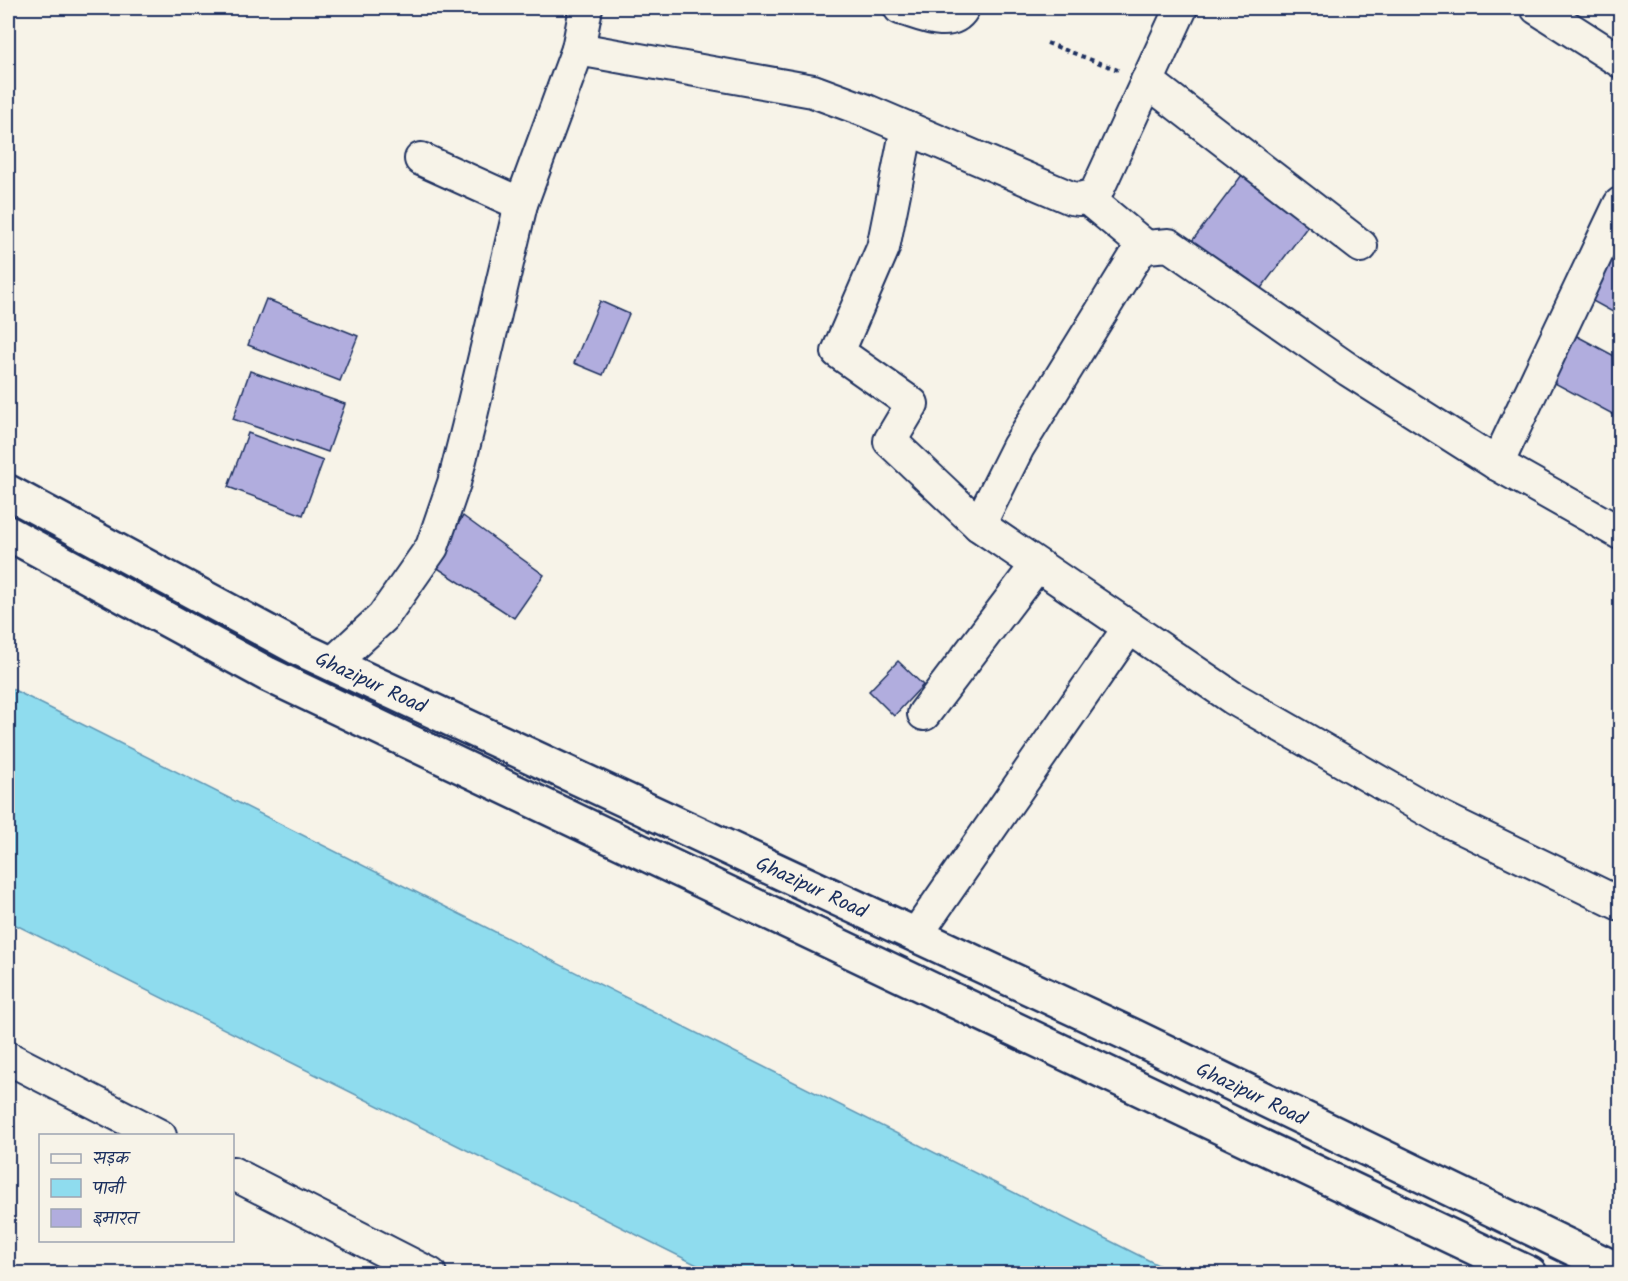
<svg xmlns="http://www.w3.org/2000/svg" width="1628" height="1281" font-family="Kalam,'Playpen Sans Deva',sans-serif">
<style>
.water{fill:#8fdcee;stroke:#6197b4;stroke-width:1.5}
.building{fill:#b1adde;stroke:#1b2f5e;stroke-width:1.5}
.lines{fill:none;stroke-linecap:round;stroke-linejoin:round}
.minor-casing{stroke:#1b2f5e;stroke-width:36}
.major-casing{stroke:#1b2f5e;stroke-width:38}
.path{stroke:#1b2f5e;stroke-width:4;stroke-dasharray:4.5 4.5;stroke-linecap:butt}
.minor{stroke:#f7f3e8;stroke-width:32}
.major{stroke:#f7f3e8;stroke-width:33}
.labels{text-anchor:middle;stroke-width:4.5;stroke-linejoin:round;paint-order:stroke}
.street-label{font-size:20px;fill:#1b2f5e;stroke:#f7f3e8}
</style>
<rect width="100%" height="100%" fill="#f7f3e8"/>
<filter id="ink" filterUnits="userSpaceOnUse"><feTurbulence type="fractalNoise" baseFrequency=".0167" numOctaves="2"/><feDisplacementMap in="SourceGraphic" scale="12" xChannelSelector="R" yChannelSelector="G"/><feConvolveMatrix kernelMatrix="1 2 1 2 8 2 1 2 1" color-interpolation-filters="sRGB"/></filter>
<g filter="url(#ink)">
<polygon class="water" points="8,687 1174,1273 713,1273 8,921"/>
<g class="building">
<polygon points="1245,171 1311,222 1259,291 1192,241"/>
<polygon points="1619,244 1620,245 1620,316 1589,299"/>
<polygon points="266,299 358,336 340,381 248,345"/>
<polygon points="600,301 629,314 603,375 574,363"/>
<polygon points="1573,334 1620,359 1620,418 1549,380"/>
<polygon points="250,371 345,404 328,452 233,419"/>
<polygon points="248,433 323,461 303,515 228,487"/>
<polygon points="463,516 544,575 514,618 433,565"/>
<polygon points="898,661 923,685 894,716 869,691"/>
</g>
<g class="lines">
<g class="minor-casing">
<g id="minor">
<path d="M 900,8 C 919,13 950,30 963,8"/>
<polyline points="1537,8 1620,61"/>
<polyline points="578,49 813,91 867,111 1071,198 1079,199 1095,195 1181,8"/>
<polyline points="1147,81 1361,246"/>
<polyline points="907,128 883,248 838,352 912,404 890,441 979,525 1233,698 1442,818 1620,904"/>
<polyline points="421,159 521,204"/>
<polyline points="1087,198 1146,247"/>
<polyline points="1497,464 1620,204"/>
<polyline points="979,525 1018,447 1137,254 1146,247 1169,245 1349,370 1497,464 1620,533"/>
<polyline points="332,664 383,617 432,547 454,483 468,428 521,204 578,49 586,8"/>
<polyline points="924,714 1037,565"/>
<polyline points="916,935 1129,628"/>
<polyline points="8,1058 160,1136"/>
<polyline points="232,1173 430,1274"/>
</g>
</g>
<g class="major-casing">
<g id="major">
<path id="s1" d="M 8,492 L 296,647 L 1133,1036 L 1620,1271"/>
<polyline points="8,533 267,674 1530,1274"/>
</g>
</g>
<polyline class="path" points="1047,43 1118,70"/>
<use href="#minor" class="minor"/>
<use href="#major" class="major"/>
</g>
</g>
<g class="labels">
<g class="street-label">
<text dy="7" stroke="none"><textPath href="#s1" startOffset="410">Ghazipur Road</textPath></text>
<text dy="7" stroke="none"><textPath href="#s1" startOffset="896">Ghazipur Road</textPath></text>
<text dy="7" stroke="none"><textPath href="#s1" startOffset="1382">Ghazipur Road</textPath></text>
</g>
</g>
<rect width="1628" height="1281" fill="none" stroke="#f7f3e8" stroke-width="30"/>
<rect x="15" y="15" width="1598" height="1251" fill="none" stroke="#1b2f5e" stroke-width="2" filter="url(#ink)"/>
<rect x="39" y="1134" width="195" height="108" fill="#f7f3e8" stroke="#9fa5b1" stroke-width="1.5"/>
<rect x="51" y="1154" width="30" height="9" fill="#f7f3e8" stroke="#9fa5b1" stroke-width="1.5"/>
<text x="93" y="1164" font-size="18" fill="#1b2f5e">सड़क</text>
<rect x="51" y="1179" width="30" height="18" fill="#8fdcee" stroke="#9fa5b1" stroke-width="1.5"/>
<text x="93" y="1194" font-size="18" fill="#1b2f5e">पानी</text>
<rect x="51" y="1209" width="30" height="18" fill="#b1adde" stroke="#9fa5b1" stroke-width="1.5"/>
<text x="93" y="1224" font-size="18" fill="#1b2f5e">इमारत</text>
</svg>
